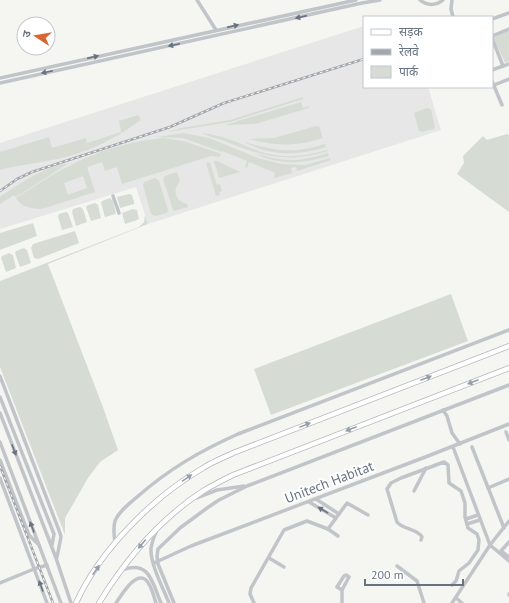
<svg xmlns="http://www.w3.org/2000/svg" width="509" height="603" font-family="'PT Sans','Noto Sans Devanagari',sans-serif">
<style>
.built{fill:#e6e7e6}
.green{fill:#d6dcd4;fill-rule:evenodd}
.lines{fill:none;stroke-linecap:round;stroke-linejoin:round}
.major-casing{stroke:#b3b6ba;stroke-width:6}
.minor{stroke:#c1c4c8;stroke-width:3.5}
.major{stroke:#fff;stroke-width:4.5}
.rail-casing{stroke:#a3a7ac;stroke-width:2.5}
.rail{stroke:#fff;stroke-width:1;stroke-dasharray:3;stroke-linecap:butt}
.oneway{fill:#677381}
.oneway2{fill:#959da7}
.labels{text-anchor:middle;stroke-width:4;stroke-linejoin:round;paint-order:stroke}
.street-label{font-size:14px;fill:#677381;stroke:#fff}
</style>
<rect width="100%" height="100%" fill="#f5f6f2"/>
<polygon class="built" points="364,26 364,87 428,87 441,130 148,224 136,187 0,229 0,143"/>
<g class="green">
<polygon points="509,31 509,61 505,63 493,37"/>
<polygon points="303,97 303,99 230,122 168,132 181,128 230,120"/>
<polygon points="301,102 303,108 309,106 309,108 255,124 225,125"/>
<polygon points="427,108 431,109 435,127 434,129 422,132 419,131 414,113"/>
<path d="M 138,115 L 141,120 C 111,141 88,153 52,160 C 35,164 16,165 0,170 L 0,152 L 49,137 L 52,148 L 86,138 L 87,143 L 121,132 L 119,121 Z"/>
<path d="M 316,126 L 319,126 L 323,138 C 295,147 277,146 249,139 L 274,138 Z"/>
<polygon points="183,133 209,138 258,158 281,164 305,165 330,158 331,160 297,171 296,167 291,168 292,173 274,178 275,173 249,162 247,168 245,167 247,161 222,151 222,152 183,138 157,137"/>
<path d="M 202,133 C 222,135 239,143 258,151 C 281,159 304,157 327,150 L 328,151 C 286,164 261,156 222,140 C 216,138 207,136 202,133 Z"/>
<polygon points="507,134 509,135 509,212 457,174 464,163 463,156 483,136 487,140"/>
<path d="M 163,138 L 184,141 L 221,154 L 220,157 L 211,156 L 122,184 L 117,167 L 105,171 L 102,162 L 87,167 L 95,192 L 42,209 C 33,209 20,207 16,198 C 34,187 50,175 69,166 C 97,151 131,141 163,138 ZM 83,176 L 87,188 L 68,195 L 64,183 Z"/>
<path d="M 244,142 C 276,151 293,154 325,144 L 326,147 C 299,156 270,156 244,142 Z"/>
<path d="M 328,153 L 329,156 C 303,164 280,165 255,154 C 262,155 271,158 279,159 C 296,162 312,158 328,153 Z"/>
<polygon points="214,161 217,161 240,172 219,178"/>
<polygon points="208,162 210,163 217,185 220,184 222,191 219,192 220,195 216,196 206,163"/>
<path d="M 69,163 L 16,197 L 14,195 L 0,204 L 0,197 C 20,183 44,167 69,163 Z"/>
<path d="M 177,172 L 180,181 C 172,190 175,201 187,204 L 188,207 L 174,211 L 173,210 L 163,179 L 165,176 Z"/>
<polygon points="155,178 159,181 168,210 167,213 155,216 151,214 143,185 144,182"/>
<polygon points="129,194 132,195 134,202 134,204 120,208 117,197"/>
<polygon points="110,198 113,201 116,214 105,217 101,203 102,201"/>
<polygon points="95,203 98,205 101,218 91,221 86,207 88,205"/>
<polygon points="80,207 83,209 87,222 76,226 72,212 73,209"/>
<polygon points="133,209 137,210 139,219 137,220 125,224 122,213"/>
<polygon points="66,212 68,213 73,227 62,230 58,216 59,214"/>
<polygon points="145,215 148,224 48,264 104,410 118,450 100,462 88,478 65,518 65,535 0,367 0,281 139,227 144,222"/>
<polygon points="33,223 37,236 0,250 0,233"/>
<polygon points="75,231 79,243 38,259 34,258 31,248 33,244"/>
<polygon points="24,248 27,250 31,263 20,267 15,253 16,251"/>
<polygon points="9,253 13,255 16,268 6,272 1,258 2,256"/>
<polygon points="451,294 468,341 271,415 254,369"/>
</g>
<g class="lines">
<g class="major-casing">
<g id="major">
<path d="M 76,603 C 100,550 153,497 203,468 C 212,462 223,458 233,453 L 509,346"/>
<path d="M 99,603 C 126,559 160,519 203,491 C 213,485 223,480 233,475 L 509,368"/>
</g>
</g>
<g class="minor">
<polyline points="197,0 216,30"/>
<path d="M 420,0 C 427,6 436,6 443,0"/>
<polyline points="452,0 451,9 453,17"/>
<polyline points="492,19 509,13"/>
<polyline points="492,36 509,29"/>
<polyline points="492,38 503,66"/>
<polyline points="492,70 509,64"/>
<polyline points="0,78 356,0"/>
<polyline points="492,81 502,105"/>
<polyline points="0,83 362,3 380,0"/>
<polyline points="494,85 509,79"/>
<polyline points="113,196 119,213"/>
<polyline points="0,376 60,533 61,537 57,557"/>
<polyline points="0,397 54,534 52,545"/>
<polyline points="443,410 447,416 452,433 460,444"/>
<polyline points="0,413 56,558 71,603"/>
<polyline points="506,432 509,440"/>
<polyline points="0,442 61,603"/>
<polyline points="453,447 490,545 509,561"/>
<polyline points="472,447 504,528"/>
<polyline points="0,460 29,535 39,545"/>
<polyline points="0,478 47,603"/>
<polyline points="488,488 509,479"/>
<polyline points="414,491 426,468"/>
<polyline points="196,498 217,490 244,486"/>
<polyline points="316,499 339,514"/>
<polyline points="309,502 336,518"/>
<polyline points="466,519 478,515"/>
<polyline points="467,524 480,520"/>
<polyline points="328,529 338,536"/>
<path d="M 157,530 C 154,536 152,542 151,548 C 150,564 163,588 169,603"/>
<path d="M 421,540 L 422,537 C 417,528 403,530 397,522 L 387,489 L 391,483 L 401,478 L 444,462 L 448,465 L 449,483 L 461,491 L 465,503 L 465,517 L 468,528 L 477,534 L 479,540 L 478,550 L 469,563 L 459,571 L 456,581 L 452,585"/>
<polyline points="509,542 501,551 509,557"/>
<path d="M 115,543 C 114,536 113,528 115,521 C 119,511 129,504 137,497 C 169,469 200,451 238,434 L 509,330"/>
<polyline points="269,558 284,567"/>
<polyline points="154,563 191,546 428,456 509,424"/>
<polyline points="397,566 417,581 424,603"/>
<path d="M 122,570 C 150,560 152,582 161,603"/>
<polyline points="0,583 34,569 47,565"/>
<polyline points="342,590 337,587 344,576 346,575 349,577 342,590 342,603"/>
<polyline points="509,595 509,594"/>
<polyline points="456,598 462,603"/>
<path d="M 116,603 C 121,596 135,571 146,580 C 151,584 154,597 156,603"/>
<polyline points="174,603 158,564 157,556 158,549 180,528 207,508 219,500 247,486 509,385"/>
<polyline points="254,603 250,594 251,588 284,530 307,521 328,529 347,503 368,515"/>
<polyline points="452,603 490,545 509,521"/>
</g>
<use href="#major" class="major"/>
<g class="rail-casing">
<g id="rail">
<polyline points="0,191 17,179 32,172 170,127 224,103 364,59"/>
<polyline points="0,466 53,603"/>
</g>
</g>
<use href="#rail" class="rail"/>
</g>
<defs><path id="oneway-solid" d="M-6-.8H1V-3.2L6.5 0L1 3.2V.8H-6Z"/></defs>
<g class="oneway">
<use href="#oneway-solid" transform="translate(301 17) rotate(167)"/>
<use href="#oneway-solid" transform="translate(233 26) rotate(-13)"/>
<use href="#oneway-solid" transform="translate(174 45) rotate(168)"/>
<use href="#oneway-solid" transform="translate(93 57) rotate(-13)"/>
<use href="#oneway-solid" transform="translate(47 72) rotate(168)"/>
<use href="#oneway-solid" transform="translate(14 450) rotate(69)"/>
<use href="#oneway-solid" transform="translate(323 510) rotate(-149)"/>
<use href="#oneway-solid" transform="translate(32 527) rotate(-111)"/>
<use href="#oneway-solid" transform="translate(41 586) rotate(-110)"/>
</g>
<g class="oneway2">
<use href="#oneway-solid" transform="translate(426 378) rotate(-21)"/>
<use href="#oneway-solid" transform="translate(473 382) rotate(159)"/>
<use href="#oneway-solid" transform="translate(305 425) rotate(-22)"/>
<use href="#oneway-solid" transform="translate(351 429) rotate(159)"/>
<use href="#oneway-solid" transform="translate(187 478) rotate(-34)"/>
<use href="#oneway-solid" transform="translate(142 544) rotate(130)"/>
<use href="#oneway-solid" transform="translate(96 570) rotate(-55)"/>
</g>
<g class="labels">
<g class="street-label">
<text transform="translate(329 482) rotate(-21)" y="5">Unitech Habitat</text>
</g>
</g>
<rect x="363" y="16" width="130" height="72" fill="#ffffff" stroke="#c2c7cd"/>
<rect x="371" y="29" width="20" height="6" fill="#ffffff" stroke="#c2c7cd"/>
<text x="399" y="36" font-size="12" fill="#677381">सड़क</text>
<rect x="371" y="49" width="20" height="6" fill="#a3a7ac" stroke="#c2c7cd"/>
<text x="399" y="56" font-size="12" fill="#677381">रेलवे</text>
<rect x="371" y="66" width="20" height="12" fill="#d6dcd4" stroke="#c2c7cd"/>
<text x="399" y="76" font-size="12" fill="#677381">पार्क</text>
<g transform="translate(36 36) rotate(282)"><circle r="19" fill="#ffffff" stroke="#c2c7cd"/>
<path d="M0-3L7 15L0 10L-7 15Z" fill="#d66632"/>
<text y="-6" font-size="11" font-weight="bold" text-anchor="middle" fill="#677381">उ</text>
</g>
<path d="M365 579v6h98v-6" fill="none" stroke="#677381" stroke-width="2"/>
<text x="371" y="579" font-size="12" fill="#677381" stroke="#ffffff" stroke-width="3" paint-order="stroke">200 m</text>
</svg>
